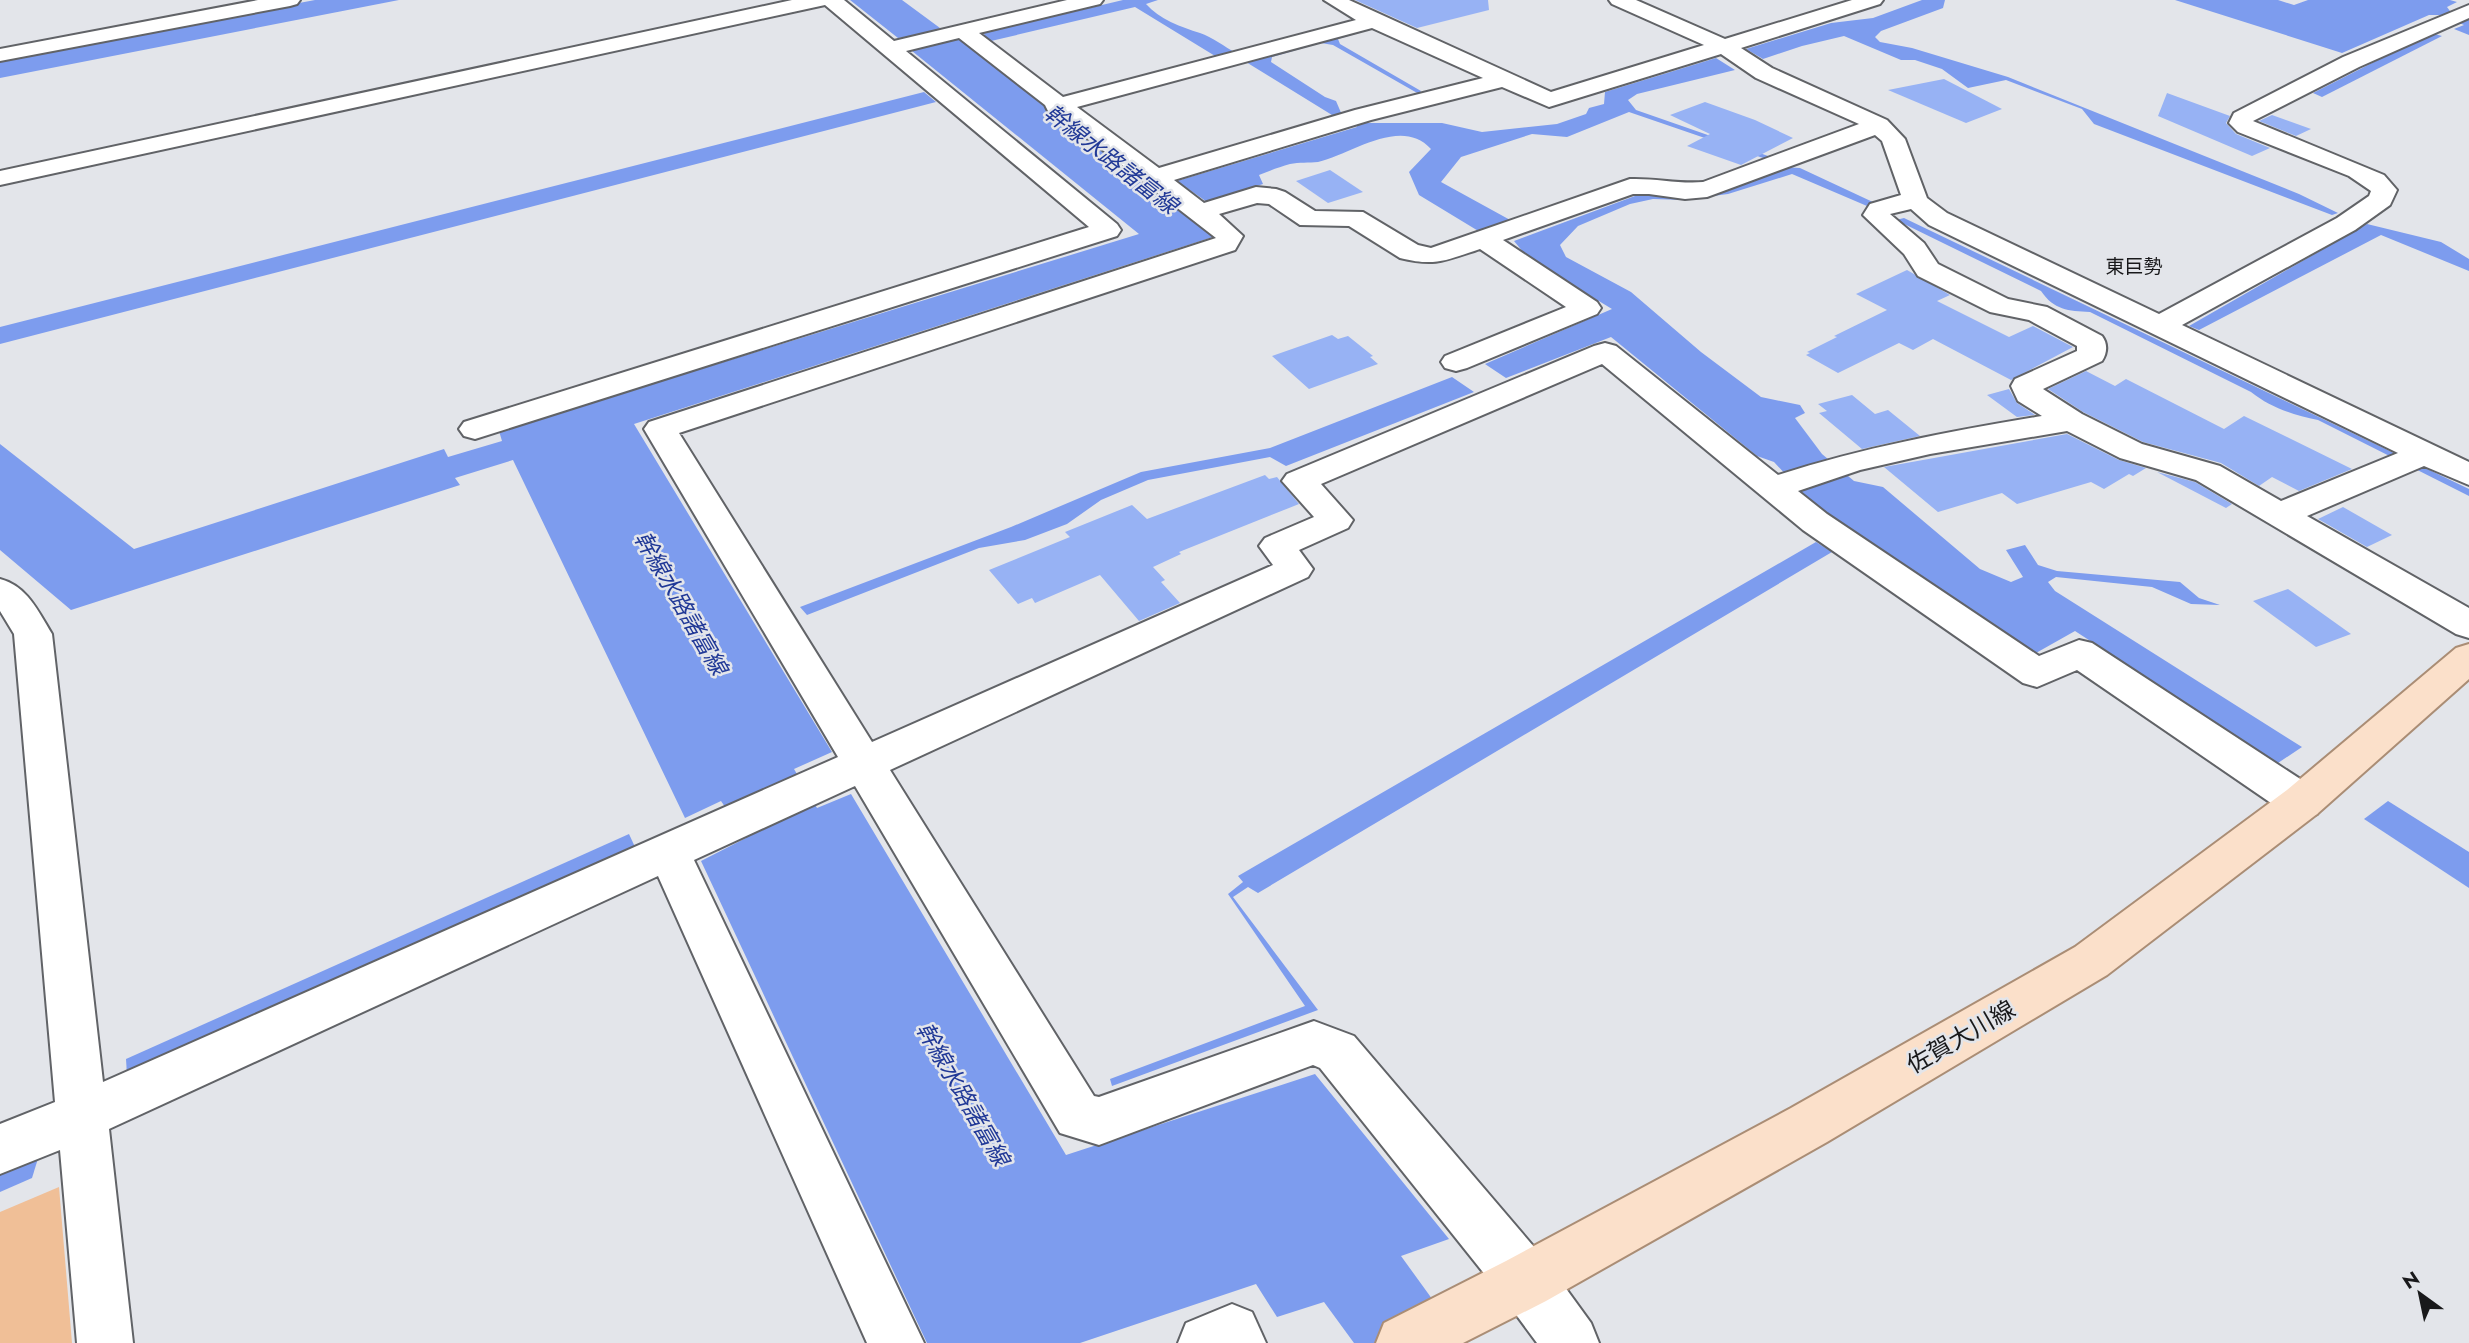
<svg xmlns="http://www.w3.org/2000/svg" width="2469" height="1343" font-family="Jost,'Noto Sans JP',sans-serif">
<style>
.green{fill:#f0bf97}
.water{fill:#7d9cee}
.building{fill:#97b2f4}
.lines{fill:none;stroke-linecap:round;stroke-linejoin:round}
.minor-casing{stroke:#616367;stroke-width:4}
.major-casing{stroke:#aa8d75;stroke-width:4}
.minor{fill:#fff;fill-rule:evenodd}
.major{fill:#fbe0ca;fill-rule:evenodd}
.labels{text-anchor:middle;stroke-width:5;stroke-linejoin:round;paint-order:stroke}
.far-neighbourhood-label{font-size:19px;fill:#19191b;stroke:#e3e5ea}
.water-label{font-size:23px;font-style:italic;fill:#213997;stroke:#e3e5ea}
.near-street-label{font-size:24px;fill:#19191b;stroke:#e3e5ea}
</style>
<rect width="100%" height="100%" fill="#e3e5ea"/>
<polygon class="green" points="59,1187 72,1343 0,1343 0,1212"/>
<g class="water">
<polygon points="315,0 399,0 0,78 0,59"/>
<polygon points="850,0 902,0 940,28 935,31 946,40 961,39 1216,236 634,424 832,752 794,769 817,808 851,794 1066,1155 1315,1074 1449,1239 1401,1256 1464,1343 1354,1343 1324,1302 1277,1317 1256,1284 1080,1343 927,1343 701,861 746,838 721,801 685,818 513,460 455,478 460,485 71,610 0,550 0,444 134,549 444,449 448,457 502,441 499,431 1139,234 912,51 920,46 909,37 898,38"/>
<path d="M 1123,0 L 1158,0 L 1146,4 C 1159,19 1181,27 1200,33 C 1212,37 1225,47 1236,53 L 1220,59 L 1135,7 L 991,41 L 985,38 L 984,33 Z"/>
<polygon points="1922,0 1945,0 1943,8 1881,31 1875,37 1880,42 1912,48 2008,77 2299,194 2338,213 2332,215 2094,124 2082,109 2006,80 1968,88 1942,69 1915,60 1901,60 1844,36 1802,46 1763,59 1746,49 1831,23 1873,18"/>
<polygon points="2175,0 2278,0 2294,5 2308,0 2450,0 2457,2 2447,7 2450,11 2469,17 2469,35 2454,29 2464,25 2441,15 2429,15 2342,53"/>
<polygon points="1363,29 1369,30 1338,39 1340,44 1421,91 1419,94 1333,45 1321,43 1272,57 1271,62 1325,97 1336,101 1342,115 1332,115 1246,62 1247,58 1273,55"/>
<polygon points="2431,33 2442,36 2322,97 2313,93"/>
<path d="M 1716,58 L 1735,70 L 1637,94 L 1628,100 L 1636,110 L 1771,157 L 1766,159 L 1629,112 L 1567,137 L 1532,134 L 1461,157 L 1441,182 L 1512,221 L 1480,232 L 1419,195 L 1409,172 L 1431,149 C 1401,116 1352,154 1318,162 C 1309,163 1299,162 1290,164 C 1279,167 1269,171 1259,175 L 1263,184 L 1207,202 L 1177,181 L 1357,127 L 1355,123 L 1442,123 L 1482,132 L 1557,124 L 1586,114 L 1589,108 L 1604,104 L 1605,92 Z"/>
<polygon points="924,92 936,102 0,344 0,327"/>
<polygon points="1783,167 1800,168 1875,203 1867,206 1792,174 1728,194 1683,200 1653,199 1630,204 1578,226 1560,245 1566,257 1631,292 1701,352 1761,397 1800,405 1805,413 1795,418 1822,454 1854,481 1883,487 1980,569 2011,582 2023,577 2006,550 2025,545 2038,565 2057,571 2180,582 2199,598 2220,605 2191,604 2152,587 2056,577 2048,582 2055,591 2302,747 2278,763 2075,631 2036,653 1816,507 1774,462 1757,456 1611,337 1506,378 1485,364 1612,309 1528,258 1514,241 1643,193 1684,197 1730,189"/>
<path d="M 1904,218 L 2469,489 L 2469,496 L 2318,420 C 2294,415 2271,408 2251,392 L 2090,312 C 2068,311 2054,310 2041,291 L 1896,220 Z"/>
<polygon points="2367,224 2441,242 2469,259 2469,271 2381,235 2199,330 2189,326"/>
<polygon points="1452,377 1474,392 1286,466 1270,457 1148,480 1101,500 1067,524 1025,540 979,548 807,615 800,607 1011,527 1141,472 1270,448"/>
<polygon points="1816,542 1832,552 1258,893 1248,887 1233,897 1318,1010 1112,1086 1110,1079 1305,1006 1228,894 1243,882 1238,876"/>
<polygon points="2388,801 2469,852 2469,888 2364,819"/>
<polygon points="629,834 635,847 127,1076 126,1059"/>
<polygon points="40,1152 32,1178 0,1192 0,1169"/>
</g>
<g class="building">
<polygon points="1355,0 1488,0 1489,10 1417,28"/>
<polygon points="1944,79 2002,109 1966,123 1888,90"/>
<polygon points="2167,93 2230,116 2226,123 2236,134 2270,148 2252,156 2158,116"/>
<polygon points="1705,102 1755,120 1793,138 1741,165 1687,146 1710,134 1670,115"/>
<polygon points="2272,115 2311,129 2296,136 2259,121"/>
<polygon points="1330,170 1363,192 1328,203 1296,181"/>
<polygon points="1907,270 1950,295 1937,301 2009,337 2033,326 2073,347 2011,380 1933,339 1913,350 1899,343 1838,373 1806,355 1810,353 1807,352 1837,337 1834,336 1887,310 1856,294"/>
<polygon points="1332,335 1338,339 1348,336 1373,356 1370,357 1378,364 1309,389 1272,356"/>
<polygon points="2086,371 2115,386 2126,379 2224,429 2244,416 2352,469 2299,491 2272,477 2259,486 2221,463 2143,442 2083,412 2048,389"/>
<polygon points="2009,389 2017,403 2035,415 2017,417 1987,395"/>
<polygon points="1852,395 1875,414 1888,410 1920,436 1862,449 1819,413 1827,411 1818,404"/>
<polygon points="2067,434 2119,460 2146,468 2133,476 2129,474 2104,489 2091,482 2017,504 2002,493 1938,512 1884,467"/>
<polygon points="2157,472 2195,482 2232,504 2226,508"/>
<polygon points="1265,475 1269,479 1277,477 1299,504 1179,552 1181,554 1153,567 1165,580 1161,582 1180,603 1139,621 1100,575 1035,603 1032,598 1018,604 989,570 1070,537 1065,532 1132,505 1147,519"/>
<polygon points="2343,507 2392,535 2367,547 2318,519"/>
<polygon points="2288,589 2351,634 2316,647 2253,601"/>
</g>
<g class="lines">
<g class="minor-casing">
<g id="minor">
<polygon points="258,0 300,0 297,4 290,6 0,61 0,49"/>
<path d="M 792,0 L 844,0 L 894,41 L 1067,0 L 1103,0 L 1100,4 L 979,33 L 1063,97 L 1356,20 L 1324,0 L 1349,0 L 1551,92 L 1704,45 L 1612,4 L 1609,0 L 1636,0 L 1725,39 L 1852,0 L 1883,0 L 1880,4 L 1741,48 L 1772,68 L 1887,120 L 1905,139 L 1927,198 L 1947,213 L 2159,314 L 2337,218 L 2369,196 L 2371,191 L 2349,176 L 2238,132 L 2229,123 L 2234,113 L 2343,57 L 2469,5 L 2469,18 L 2359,67 L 2253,121 L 2384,175 L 2397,190 L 2390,205 L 2355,230 L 2182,325 L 2469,462 L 2469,485 L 2424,466 L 2307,516 L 2469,608 L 2469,638 L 2456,634 L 2196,480 L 2120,458 L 2067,431 L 1930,454 L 1860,470 L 1798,491 L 1827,514 L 2039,656 L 2079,640 L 2092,643 L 2317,790 L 2323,802 L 2317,814 L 2302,819 L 2287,814 L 2077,670 L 2037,687 L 2023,683 L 1803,530 L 1602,364 L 1321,484 L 1353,520 L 1348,528 L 1299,550 L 1313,569 L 1308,577 L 890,770 L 1094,1096 L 1099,1097 L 1314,1021 L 1354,1036 L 1546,1261 L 1591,1323 L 1599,1343 L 1537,1343 L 1506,1301 L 1320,1068 L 1313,1065 L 1099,1145 L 1060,1133 L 855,786 L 694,860 L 924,1343 L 867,1343 L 658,876 L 109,1129 L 133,1343 L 77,1343 L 60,1150 L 0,1174 L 0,1124 L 55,1102 L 14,634 L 0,611 L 0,579 C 27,586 38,611 52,634 L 103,1082 L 838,757 L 644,429 L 649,422 L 1216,238 L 1055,113 L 1048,111 L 1045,105 L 959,38 L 906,51 L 1117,224 L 1121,230 L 1117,236 L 475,439 L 464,436 L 459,429 L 464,422 L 1089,227 L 825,5 L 0,185 L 0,171 ZM 1372,28 L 1483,78 L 1355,110 L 1159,168 L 1077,107 ZM 1721,54 L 1756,78 L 1859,124 L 1703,182 C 1678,184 1655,178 1630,179 L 1431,248 L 1418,245 L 1363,212 L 1315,211 L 1285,192 L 1276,189 L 1256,187 L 1204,203 L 1174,180 L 1371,120 L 1502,87 L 1549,107 ZM 1875,135 L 1882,141 L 1901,195 L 1870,204 L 1863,215 L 1904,254 L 1918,276 L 1990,312 L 2029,320 L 2077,346 L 2077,351 L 2015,379 L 2011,386 L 2018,401 L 2042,416 C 1952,431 1865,447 1778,475 L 1616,346 L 1605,343 L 1594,346 L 1287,474 L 1282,481 L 1314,517 L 1265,538 L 1259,546 L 1273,565 L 872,742 L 679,433 L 1235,250 L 1243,236 L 1219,214 L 1257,203 L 1269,204 L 1300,225 L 1349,226 L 1400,258 C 1436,267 1446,260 1480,249 L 1566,307 L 1445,356 L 1441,362 L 1445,368 L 1456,371 L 1467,368 L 1597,314 L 1601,308 L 1597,302 L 1503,240 L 1633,194 L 1649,194 L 1685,199 L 1707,197 ZM 1911,209 L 1929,225 L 2398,453 L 2281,501 L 2220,466 L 2142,444 L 2082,414 L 2043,389 L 2102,361 C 2107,353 2108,344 2102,336 L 2047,307 L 2008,299 L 1938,264 L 1924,243 L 1890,214 Z"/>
<polygon points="1232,1304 1252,1312 1266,1343 1178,1343 1186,1323"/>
</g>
</g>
<g class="major-casing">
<polygon id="major" points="2469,644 2469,679 2317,814 2107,975 1827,1142 1546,1301 1463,1343 1376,1343 1384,1323 1506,1261 1791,1108 2075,947 2287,790 2456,648"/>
</g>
<use href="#minor" class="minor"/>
<use href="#major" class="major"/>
</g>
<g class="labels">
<g class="far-neighbourhood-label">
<text x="2134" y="273">東巨勢</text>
</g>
<g class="water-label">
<text transform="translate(1111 159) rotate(38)" y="8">幹線水路諸富線</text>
<text transform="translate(681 603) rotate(60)" y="8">幹線水路諸富線</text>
<text transform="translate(963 1094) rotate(60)" y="8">幹線水路諸富線</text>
</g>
<g class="near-street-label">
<text transform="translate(1961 1037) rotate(-30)" y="8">佐賀大川線</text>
</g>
</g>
<g transform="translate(2420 1294) rotate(327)" stroke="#e3e5ea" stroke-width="5" paint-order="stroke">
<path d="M0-5L12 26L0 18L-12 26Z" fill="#19191b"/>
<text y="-10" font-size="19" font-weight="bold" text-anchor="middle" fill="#19191b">N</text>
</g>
</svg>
